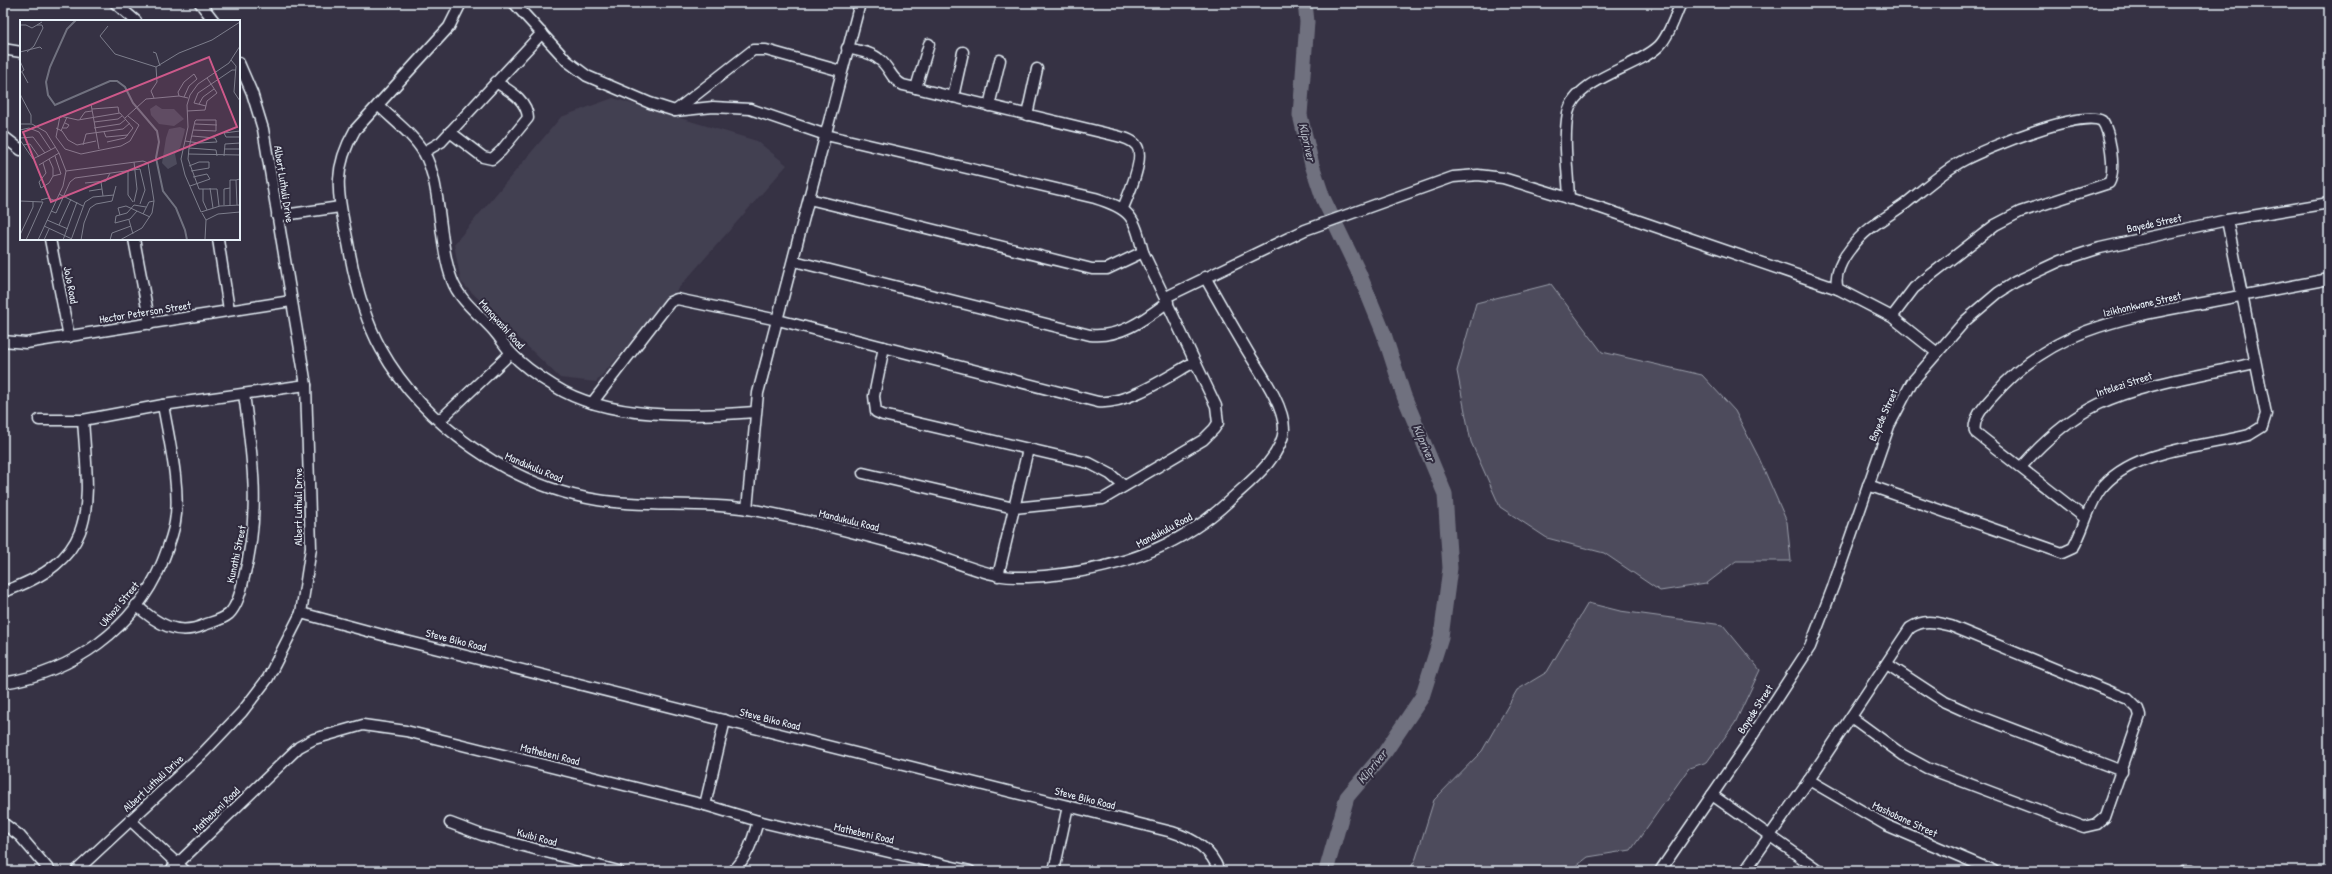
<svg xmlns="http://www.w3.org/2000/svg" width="2332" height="874" font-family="'Patrick Hand',sans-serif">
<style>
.built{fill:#433f51}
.green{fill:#4d4b5c;stroke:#9a9eaa}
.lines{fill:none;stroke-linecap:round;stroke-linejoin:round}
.river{stroke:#70717f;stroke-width:15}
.minor-casing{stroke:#e8f1f8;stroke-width:13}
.minor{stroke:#2f2a3d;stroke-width:10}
.labels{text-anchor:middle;stroke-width:4;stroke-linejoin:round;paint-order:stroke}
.street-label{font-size:11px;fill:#e8f1f8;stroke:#2f2a3d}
.water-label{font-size:12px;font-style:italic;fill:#b2b7c2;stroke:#2f2a3d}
.inset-river{fill:none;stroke:#70717f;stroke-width:2}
.inset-road{fill:none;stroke:#7d7e8c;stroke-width:1}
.view{fill:#cd598a;fill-opacity:0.15;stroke:#cd598a;stroke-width:2}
.inset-edge{fill:none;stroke:#e8f1f8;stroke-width:2}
</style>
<rect width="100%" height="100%" fill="#363244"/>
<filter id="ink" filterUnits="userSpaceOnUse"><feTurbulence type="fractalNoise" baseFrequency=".025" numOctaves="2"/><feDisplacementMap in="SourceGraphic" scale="8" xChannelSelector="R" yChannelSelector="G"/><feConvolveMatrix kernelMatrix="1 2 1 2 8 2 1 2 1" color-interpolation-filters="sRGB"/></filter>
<g filter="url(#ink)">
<polygon class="built" points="613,98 757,141 787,165 596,382 560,378 461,282 454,244 561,117"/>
<g class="green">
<polygon points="1551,284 1602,352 1702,375 1735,411 1759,458 1787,522 1791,561 1736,561 1706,584 1660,591 1604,553 1547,538 1500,507 1471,442 1457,371 1476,303"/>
<polygon points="1588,603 1620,611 1723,625 1760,670 1735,723 1707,762 1689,768 1631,850 1588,857 1570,871 1409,871 1416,858 1434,800 1482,751 1517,690 1547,672"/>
</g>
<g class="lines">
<polyline class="river" points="1305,3 1307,22 1300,115 1312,165 1323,198 1359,273 1384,334 1404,396 1445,494 1450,568 1441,637 1422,697 1385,752 1347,797 1326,871"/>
<g class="minor-casing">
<g id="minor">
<polyline points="115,3 136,21"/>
<polyline points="200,3 214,21"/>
<path d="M 461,3 L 449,27 L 355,130 C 327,178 342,205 350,254 C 356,286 365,320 381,349 C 423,425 513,487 598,500 C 647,508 698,501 748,509 C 806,519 865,535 922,551 C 947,558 971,570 997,575 C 1015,579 1036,577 1054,575 C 1119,568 1180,547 1229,501 C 1248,483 1282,458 1284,429 C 1284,405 1260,372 1248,352 C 1233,327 1219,302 1205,277"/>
<path d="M 514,3 L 567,61 L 587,76 L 650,103 L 675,111 L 713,107 L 750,109 L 826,135 L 1095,198 C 1131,209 1134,216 1143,252 L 1216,406 L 1218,423 L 1214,429 L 1203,440 L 1103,499 L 1014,508 L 863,473"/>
<path d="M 847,48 C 858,51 872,52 880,60 C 890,68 891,80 903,85 L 1113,135 C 1121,137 1131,139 1136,145 C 1146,156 1128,196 1123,208"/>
<polyline points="3,49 21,52"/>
<polyline points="916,88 929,44"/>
<polyline points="953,97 963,52"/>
<path d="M 378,105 C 393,120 414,135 424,153 C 442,184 438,244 452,280 C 459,300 480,315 494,331 C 500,338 505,346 511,353 C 522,365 539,377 554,386 C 607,420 694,417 755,412"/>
<polyline points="989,106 1000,60"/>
<polyline points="675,111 753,50 766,50 841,71"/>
<polyline points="1027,115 1037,69"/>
<path d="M 450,132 L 483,157 L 492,159 L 501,151 L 528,118 C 527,100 510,91 496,82"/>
<polyline points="3,136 21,150"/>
<polyline points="424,152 441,142 542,33"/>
<polyline points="809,199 1092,269 1107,269 1143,252"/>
<path d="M 1569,199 C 1568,171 1563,140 1568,113 C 1576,78 1635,69 1659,46 C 1669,36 1675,16 1681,3"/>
<polyline points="277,216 340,207"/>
<polyline points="50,239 69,337"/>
<polyline points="134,239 150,324"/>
<polyline points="218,239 229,310"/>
<path d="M 794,261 L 1090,335 C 1121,338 1145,319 1168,302"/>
<polyline points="1166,297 1305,230 1453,177 1478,175 1503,178 1601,208 1838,289"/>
<path d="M 1892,317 L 1914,288 L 1995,225 L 2020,212 L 2109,183 C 2116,171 2110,131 2102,121 C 2081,109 1987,148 1964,160 C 1943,171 1924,189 1905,204 C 1887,217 1864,229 1851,248 C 1842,259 1833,276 1838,289 L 1892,317 L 1936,352"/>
<polyline points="3,341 26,343 291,301"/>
<polyline points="884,347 874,396 876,412 883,415 1089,463 1110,474 1124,486"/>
<path d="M 592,403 L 670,302 L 677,299 L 778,320 L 1098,402 C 1127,405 1169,376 1194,362"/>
<polyline points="39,420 83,420 163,405 306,385"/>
<polyline points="440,420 511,353"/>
<path d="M 2021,467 C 2043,442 2068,419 2099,404 C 2144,383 2205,375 2254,363"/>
<path d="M 1868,485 L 2062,553 L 2073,548 C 2084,530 2087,508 2100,490 C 2131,449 2203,447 2249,435 L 2262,427 L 2266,414 L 2227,220"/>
<polyline points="747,509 758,393 860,3"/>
<path d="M 2085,518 L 1975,432 C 1972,418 1986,404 1994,395 C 2051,329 2123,318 2203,303 C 2245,295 2287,287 2329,279"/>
<polyline points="998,576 1028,449"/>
<path d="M 3,592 C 101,558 89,507 83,420"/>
<path d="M 136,605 C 156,623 177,637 204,625 C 212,622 222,620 229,614 C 237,606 241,591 243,581 C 261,516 253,459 244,394"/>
<path d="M 301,613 L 390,637 L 1172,832 C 1194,839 1211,849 1219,871"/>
<polyline points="1887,664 1945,702 1965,711 2122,771"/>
<path d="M 3,683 C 73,672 134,629 162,563 C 167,550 173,536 175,522 C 181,488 169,440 163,405"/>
<polyline points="1809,780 1886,825 1994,871"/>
<polyline points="1712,795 1820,871"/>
<polyline points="705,805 725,720"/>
<polyline points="130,820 185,871"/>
<polyline points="3,823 20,836 50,871"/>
<polyline points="450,823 482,835 618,871"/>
<polyline points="76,871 204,752 242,712 268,678 301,613 311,548 306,385 263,129 252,93 239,63"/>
<polyline points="170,871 299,747 314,739 363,725 406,731 705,805 758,821 970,871"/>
<path d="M 733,871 C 748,857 753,839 758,821"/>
<polyline points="1054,871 1068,806"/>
<polyline points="1660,871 1749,741 1810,647 1833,587 1889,426 1912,382 1965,321 1998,293 2015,282 2060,261 2100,248 2227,220 2329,203"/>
<path d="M 1745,871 L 1809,780 L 1910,628 C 1925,619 1934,622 1951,626 L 2128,699 L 2138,709 L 2140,716 L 2105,817 L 2097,824 L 2084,827 L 1927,768 L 1903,755 L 1851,717"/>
<polyline points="2183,871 2191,871"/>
</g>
</g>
<use href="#minor" class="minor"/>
</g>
</g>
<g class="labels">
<g class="street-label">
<text transform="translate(284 184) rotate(81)" y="4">Albert Luthuli Drive</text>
<text transform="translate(2154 223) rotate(-12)" y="4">Bayede Street</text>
<text transform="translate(71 285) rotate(79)" y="4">JoJo Road</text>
<text transform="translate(2142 304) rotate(-13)" y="4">Izikhonkwane Street</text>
<text transform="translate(145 312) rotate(-9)" y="4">Hector Peterson Street</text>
<text transform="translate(502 324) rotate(48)" y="4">Manqwashi Road</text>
<text transform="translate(2124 384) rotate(-18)" y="4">Intelezi Street</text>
<text transform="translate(1883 415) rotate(-66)" y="4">Bayede Street</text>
<text transform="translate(534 467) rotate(23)" y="4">Mandukulu Road</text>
<text transform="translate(298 507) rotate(-90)" y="4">Albert Luthuli Drive</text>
<text transform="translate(849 520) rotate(14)" y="4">Mandukulu Road</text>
<text transform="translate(1164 530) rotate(-28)" y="4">Mandukulu Road</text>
<text transform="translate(236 554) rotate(-78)" y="4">Kunathi Street</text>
<text transform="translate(119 604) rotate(-50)" y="4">Ukhozi Street</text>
<text transform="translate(456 640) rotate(14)" y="4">Steve Biko Road</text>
<text transform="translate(1755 709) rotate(-57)" y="4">Bayede Street</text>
<text transform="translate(770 719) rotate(14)" y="4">Steve Biko Road</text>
<text transform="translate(550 754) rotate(14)" y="4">Mathebeni Road</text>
<text transform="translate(153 783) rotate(-43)" y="4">Albert Luthuli Drive</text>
<text transform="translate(1085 798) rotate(14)" y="4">Steve Biko Road</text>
<text transform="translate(216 810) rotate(-44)" y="4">Mathebeni Road</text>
<text transform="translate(1905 819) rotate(25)" y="4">Mashobane Street</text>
<text transform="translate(864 833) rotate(13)" y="4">Mathebeni Road</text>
<text transform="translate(537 837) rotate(15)" y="4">Kwibi Road</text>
</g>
<g class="water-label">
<text transform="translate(1307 142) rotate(77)" y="4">Klipriver</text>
<text transform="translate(1424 443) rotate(67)" y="4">Klipriver</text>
<text transform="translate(1372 767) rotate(-51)" y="4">Klipriver</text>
</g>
</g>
<g transform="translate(20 20)">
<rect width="220" height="220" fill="#363244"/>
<path d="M 136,85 L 142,89 L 154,89 L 164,99 L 154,106 L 139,104 L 131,95 L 130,89 ZM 160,107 L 165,109 L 164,114 L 160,128 L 155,134 L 157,144 L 148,149 L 142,143 L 146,118 L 149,109 Z" fill="#4d4b5c"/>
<path class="inset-river" d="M 56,0 L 47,9 L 30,47 L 26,62 L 28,75 L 35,85 L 90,61 L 97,61 L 105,67 L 113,83 L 137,111 L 139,122 L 136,138 L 143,171 L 156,188 L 165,210 L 167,220"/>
<path class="inset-road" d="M 0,5 L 6,5 L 12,8 L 22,2M 88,6 L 80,16 L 95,34 L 136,47 L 159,33 L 192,20 L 220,2M 220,26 L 209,43 L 178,64 L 170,75 L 167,85 L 168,107 L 161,139 L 165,155 L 181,192 L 200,186 L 220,185M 0,32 L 20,27 L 22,29M 7,32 L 14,26 L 23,8 L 22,5 L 17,5M 133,32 L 136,33 L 140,46M 211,40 L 216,46 L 214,72 L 220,81M 0,41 L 4,50 L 0,53M 2,52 L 8,63M 0,74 L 11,95 L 11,103M 164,77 L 169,66 L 177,59 L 174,54 L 164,62 L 158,72 L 159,76 L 168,78M 134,78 L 131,71 L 137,62 L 136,47M 71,84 L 79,129M 179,84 L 183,77 L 194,69M 186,86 L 174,83 L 178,73 L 212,50 L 216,50M 72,89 L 98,87 L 99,93M 167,91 L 185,90 L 187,81 L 197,73 L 187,58M 105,98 L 126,79 L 159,76M 60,99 L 65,92 L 72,91M 74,102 L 98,99 L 102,96M 0,104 L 12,104 L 26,112 L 39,133 L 46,151 L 43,166 L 18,220M 175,104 L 197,105M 36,108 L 42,111 L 48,120 L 57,125 L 76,121M 43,108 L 47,108 L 49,105 L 45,103M 74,108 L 100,104 L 106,99M 0,110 L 9,108 L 19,112 L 31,130M 173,110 L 196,111 L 196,100 L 176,100 L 175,101 L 169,128 L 168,139 L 179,169 L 197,169 L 199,186M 41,111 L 47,97M 220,111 L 204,113 L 206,117 L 220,117M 84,112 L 86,117 L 108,115M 0,118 L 13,117 L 25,133M 0,120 L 13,139 L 36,127M 165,121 L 179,123 L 197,122 L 195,118 L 172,116M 87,122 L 105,118 L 113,108 L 100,93 L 58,100 L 40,96 L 36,117 L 45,129 L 61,134 L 101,126 L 110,121 L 119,105 L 108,96M 3,125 L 10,124 L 19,137M 63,125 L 66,114 L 103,109 L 110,103M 169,128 L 196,130 L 197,136M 204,129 L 220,129M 168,134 L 220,135M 204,136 L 205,124 L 220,123M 23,143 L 26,153 L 19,162 L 21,168 L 29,163 L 33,156 L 33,148 L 29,139M 19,145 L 39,133M 169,146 L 179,142 L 189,142 L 189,148 L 171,151M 46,151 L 123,141 L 128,143 L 134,181 L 132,193 L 122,208 L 100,220M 108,151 L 108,175 L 113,182M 33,156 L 41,154 L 35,136M 81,162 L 83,176M 65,163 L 86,161 L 90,153M 170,166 L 190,159 L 187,154 L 173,157M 190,168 L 193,188M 183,169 L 183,181 L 187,190M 69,171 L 82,169M 39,174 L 63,186M 21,180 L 28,178 L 36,181M 0,181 L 23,182 L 6,220M 114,182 L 117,169 L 114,142M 204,185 L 204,169 L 210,168M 210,185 L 210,160 L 216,160M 217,185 L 216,160 L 220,159M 31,191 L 36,193 L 50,162 L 55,158 L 120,149 L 125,170 L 120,184M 117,191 L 110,199 L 95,203 L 96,196 L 107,193 L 114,185 L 126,187M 182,193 L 186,200 L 198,194 L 220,192M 123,194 L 129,182 L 134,181M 100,195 L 98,188 L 106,186 L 130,197M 27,200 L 48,209M 109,200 L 113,214M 39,205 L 51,179M 24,206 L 52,219M 0,215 L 13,187 L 13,181M 185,219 L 186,200M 24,220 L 29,209M 43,220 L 57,182M 51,220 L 65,182 L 73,177 L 94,175M 61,220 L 64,203 L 70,188 L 76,184 L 92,181 L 96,166M 90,220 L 92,213 L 111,206"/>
<path class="view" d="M 189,37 L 217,107 L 31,182 L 3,112 Z"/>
<rect width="220" height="220" class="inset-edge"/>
</g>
<rect width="2332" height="874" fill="none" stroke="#2f2a3d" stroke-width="16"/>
<rect x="8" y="8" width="2316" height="858" fill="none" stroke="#e8f1f8" stroke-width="1.5" filter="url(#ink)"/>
</svg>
